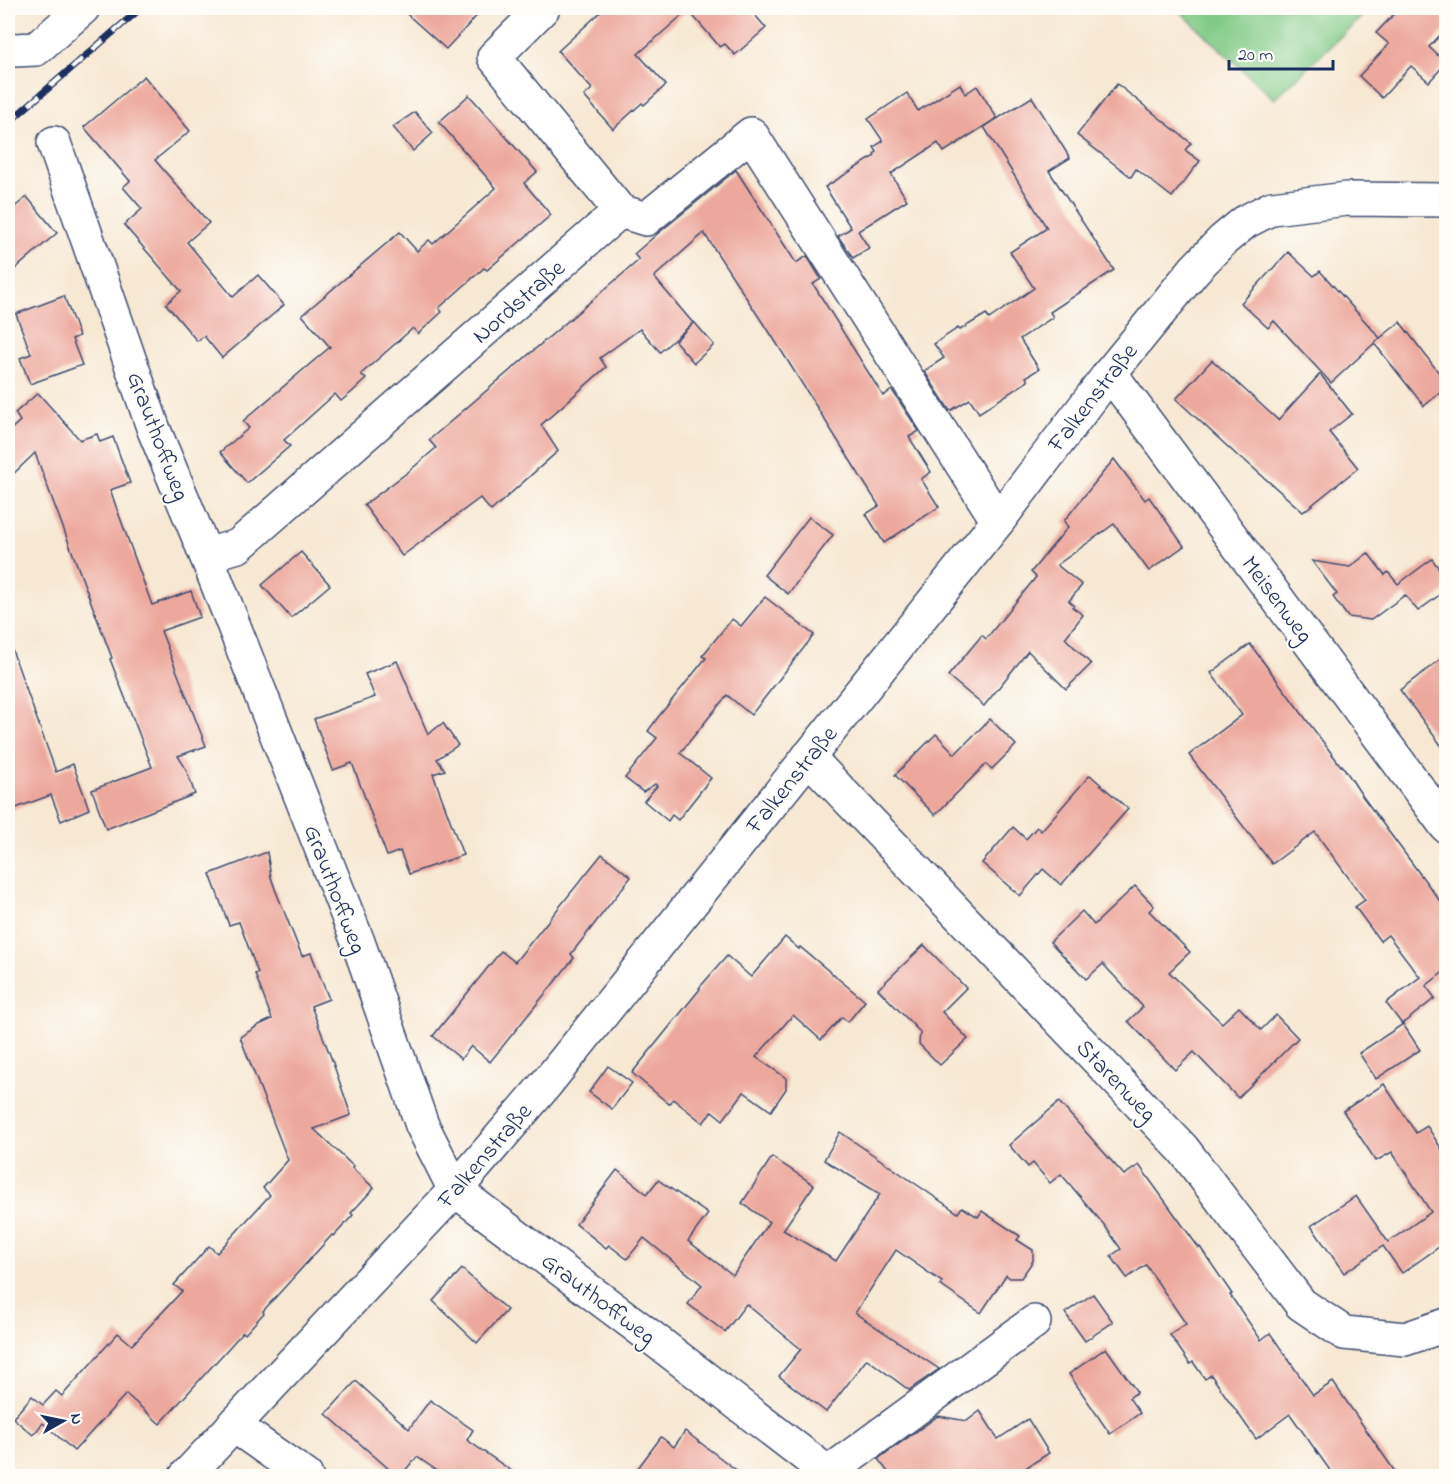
<svg xmlns="http://www.w3.org/2000/svg" width="1454" height="1484" font-family="'Indie Flower',sans-serif">
<style>
.green{fill:#81ca86;stroke:#4e7c72;stroke-width:1.5}
.building{fill:#eda89d}
.lines{fill:none;stroke-linecap:round;stroke-linejoin:round}
.minor-casing{stroke:#3c4b70;stroke-width:36}
.minor{stroke:#fff;stroke-width:33}
.rail-casing{stroke:#1b2f5e;stroke-width:7}
.rail{stroke:#fdfcf7;stroke-width:4.5;stroke-dasharray:14;stroke-linecap:butt}
.labels{text-anchor:middle;stroke-width:4.5;stroke-linejoin:round;paint-order:stroke}
.street-label{font-size:24px;fill:#1b2f5e;stroke:#fdfcf7}
</style>
<rect width="100%" height="100%" fill="#fdfcf7"/>
<filter id="ink" filterUnits="userSpaceOnUse"><feTurbulence type="fractalNoise" baseFrequency=".0167" numOctaves="2"/><feDisplacementMap in="SourceGraphic" scale="12" xChannelSelector="R" yChannelSelector="G"/><feConvolveMatrix kernelMatrix="1 2 1 2 8 2 1 2 1" color-interpolation-filters="sRGB"/></filter>
<filter id="wash" filterUnits="userSpaceOnUse"><feTurbulence type="fractalNoise" baseFrequency=".008" numOctaves="4" result="noise"/><feDisplacementMap in="SourceGraphic" scale="24" xChannelSelector="R" yChannelSelector="G"/><feGaussianBlur stdDeviation="1.35" result="paint"/><feColorMatrix in="noise" values="0 0 0 0 0 0 0 0 0 0 0 0 0 0 0 0 0 1.4 0 .05"/><feComposite in="paint" operator="in"/></filter>
<g filter="url(#wash)">
<rect width="100%" height="100%" fill="#f7e8d3"/>
<polygon class="green" points="1176,8 1371,8 1274,99"/>
<g id="blocks">
<g class="building">
<polygon points="400,8 484,8 446,49"/>
<polygon points="605,8 749,8 766,28 735,55 725,44 720,47 688,10 638,54 666,85 644,105 642,103 613,129 584,96 592,89 558,51"/>
<polygon points="1400,8 1446,8 1446,29 1429,47 1446,63 1429,82 1411,66 1382,98 1359,76 1389,44 1376,33"/>
<polygon points="144,76 190,131 155,160 209,223 187,242 233,297 258,275 284,305 222,358 204,336 197,341 166,304 181,291 124,225 142,209 123,187 130,181 84,127"/>
<polygon points="960,84 965,94 977,86 997,118 944,152 938,143 891,174 907,200 858,231 869,248 853,258 838,236 851,228 825,187 875,156 874,154 877,152 874,147 883,141 868,119 907,93 918,111"/>
<polygon points="1117,84 1191,143 1185,150 1200,161 1172,197 1136,169 1131,177 1077,135"/>
<polygon points="469,95 537,172 524,183 551,215 487,270 484,268 439,308 442,312 418,334 413,328 361,374 366,379 352,392 341,401 335,394 284,440 290,446 247,483 220,452 249,428 243,421 330,347 302,315 400,232 417,251 429,240 433,244 496,188 439,122"/>
<polygon points="1032,97 1070,158 1049,171 1114,270 1050,312 1053,317 1020,339 1039,369 1026,377 1028,381 979,413 970,399 950,411 924,371 944,358 934,344 958,328 960,330 986,314 989,319 1034,288 1010,252 1047,228 984,127"/>
<polygon points="415,112 433,133 413,151 393,127"/>
<polygon points="736,170 796,263 807,256 821,279 813,284 883,396 892,390 919,431 909,437 931,472 921,479 939,507 884,543 866,514 879,506 767,328 766,328 704,233 654,277 693,323 660,352 640,329 600,358 606,367 541,425 558,451 491,511 480,498 402,556 364,505 408,472 436,448 429,440 639,260 634,254 656,235"/>
<polygon points="27,197 57,233 8,275 8,212"/>
<polygon points="1288,252 1314,276 1320,271 1380,338 1331,383 1274,321 1268,328 1241,303"/>
<polygon points="64,296 79,336 72,339 82,365 30,384 20,358 31,354 16,314"/>
<polygon points="694,322 714,345 694,363 675,341"/>
<polygon points="1400,322 1446,382 1446,388 1424,406 1374,343"/>
<polygon points="1212,360 1278,420 1320,374 1352,414 1329,432 1358,468 1303,512 1242,458 1241,459 1176,399"/>
<polygon points="38,393 80,440 97,434 100,442 113,437 130,483 110,490 152,605 191,591 200,617 161,631 206,746 178,756 186,769 195,794 106,829 92,790 152,767 110,659 112,658 35,453 8,479 8,432 20,421 15,413"/>
<polygon points="1114,459 1145,500 1149,497 1184,546 1149,571 1114,524 1057,565 1082,585 1069,601 1074,605 1072,607 1083,615 1065,638 1091,664 1066,689 1028,651 984,706 948,676 982,635 986,639 1036,577 1031,572 1068,527 1064,521"/>
<polygon points="809,517 833,535 788,594 764,575"/>
<polygon points="301,552 330,585 291,618 262,585"/>
<polygon points="1368,553 1385,575 1388,572 1398,584 1432,559 1446,578 1446,590 1418,611 1405,595 1371,620 1348,617 1333,597 1337,594 1312,561 1350,567"/>
<polygon points="765,597 814,635 751,715 727,695 680,753 711,778 678,820 672,815 668,821 644,801 657,786 655,784 643,792 625,778 657,738 648,731 659,716 706,658 702,656 732,619 741,626"/>
<polygon points="1250,644 1341,766 1342,765 1363,797 1446,909 1446,970 1426,986 1435,998 1402,1024 1386,1003 1420,977 1388,935 1380,941 1355,907 1365,900 1315,832 1272,864 1189,755 1242,715 1211,673"/>
<polygon points="11,647 56,772 73,764 89,809 61,821 51,795 8,811 8,648"/>
<polygon points="1446,655 1446,752 1400,690"/>
<polygon points="397,661 428,734 443,723 458,745 437,759 445,770 433,774 463,855 409,874 400,851 387,856 352,763 333,770 314,719 375,697 365,674"/>
<polygon points="990,719 1016,745 992,769 986,764 935,815 895,775 936,734 955,754"/>
<polygon points="1090,775 1128,809 1061,885 1043,869 1020,896 982,863 1013,827 1026,839 1037,827 1041,831"/>
<polygon points="267,852 271,877 275,889 302,956 311,953 329,999 311,1006 332,1060 351,1115 314,1129 353,1166 352,1168 374,1188 351,1213 353,1215 334,1236 332,1235 263,1311 264,1313 245,1334 243,1332 160,1424 126,1394 74,1451 43,1423 33,1435 13,1418 32,1396 43,1405 56,1391 62,1396 118,1333 132,1345 182,1291 174,1285 209,1246 217,1253 270,1195 263,1188 288,1160 240,1037 259,1025 272,1019 255,974 258,973 239,922 229,925 210,874"/>
<polygon points="602,854 631,877 571,954 574,958 490,1062 471,1046 461,1059 433,1036 501,951 515,962"/>
<polygon points="1135,886 1154,906 1149,911 1190,952 1169,972 1222,1023 1239,1007 1261,1030 1276,1015 1298,1038 1238,1098 1194,1052 1175,1070 1128,1021 1143,1007 1103,964 1086,979 1050,942 1082,911 1094,925"/>
<polygon points="785,937 799,949 800,947 865,1001 848,1022 842,1017 821,1040 793,1015 756,1057 786,1078 786,1089 771,1111 744,1092 723,1120 712,1111 703,1123 673,1099 669,1104 632,1073 700,989 699,988 727,956 751,977"/>
<polygon points="924,945 966,988 942,1012 968,1039 940,1065 919,1044 920,1032 878,989"/>
<polygon points="1403,1024 1420,1050 1376,1079 1359,1053"/>
<polygon points="608,1066 632,1083 612,1109 589,1092"/>
<polygon points="1384,1084 1416,1133 1427,1126 1446,1156 1446,1242 1402,1273 1383,1246 1344,1273 1311,1226 1356,1196 1388,1242 1431,1212 1392,1152 1376,1161 1343,1111"/>
<polygon points="1059,1102 1124,1175 1139,1165 1199,1248 1200,1247 1232,1294 1230,1295 1261,1340 1270,1333 1313,1395 1333,1382 1398,1476 1334,1476 1290,1414 1256,1439 1211,1375 1205,1379 1193,1362 1190,1364 1170,1335 1186,1324 1146,1265 1127,1278 1111,1256 1121,1249 1105,1226 1061,1174 1050,1183 1033,1163 1028,1167 1009,1145"/>
<polygon points="840,1132 958,1213 962,1207 978,1217 982,1211 1020,1236 1017,1240 1033,1250 1033,1261 1021,1278 1010,1278 1006,1275 981,1313 940,1285 942,1282 896,1250 855,1313 939,1369 909,1390 867,1359 826,1412 779,1376 801,1349 746,1304 725,1332 688,1304 702,1285 644,1238 627,1259 609,1245 606,1248 576,1224 617,1170 647,1194 658,1180 708,1214 688,1241 733,1275 769,1222 742,1203 772,1157 814,1185 783,1230 836,1261 880,1194 824,1160"/>
<polygon points="462,1269 507,1310 477,1343 433,1301"/>
<polygon points="1093,1294 1113,1322 1085,1341 1065,1313"/>
<polygon points="1106,1348 1137,1392 1129,1398 1140,1413 1110,1434 1069,1374"/>
<polygon points="356,1381 409,1429 430,1400 473,1430 467,1440 519,1476 445,1476 417,1457 400,1476 397,1476 326,1414"/>
<polygon points="980,1411 998,1439 1028,1419 1049,1453 1013,1476 891,1476 878,1459 938,1416 967,1421"/>
<polygon points="685,1431 744,1476 632,1476 661,1437 674,1447"/>
</g>
</g>
</g>
<g filter="url(#ink)">
<use href="#blocks" fill-opacity="0" stroke="#3c4b70" stroke-width="1.5"/>
<g class="lines">
<g class="minor-casing">
<g id="minor">
<polyline points="14,50 36,49 83,8"/>
<polyline points="54,143 154,430 206,555 358,942 422,1125 455,1190 659,1343 832,1476"/>
<polyline points="620,211 646,219 751,134 998,521"/>
<polyline points="1110,373 1446,826"/>
<polyline points="206,555 238,546 620,211 494,57 543,8"/>
<polyline points="808,757 1183,1149 1301,1304 1344,1333 1405,1339 1446,1325"/>
<polyline points="233,1425 306,1476"/>
<polyline points="186,1476 455,1190 546,1084 998,521 1110,373 1195,269 1222,241 1245,222 1272,208 1347,199 1446,200"/>
<polyline points="824,1476 1034,1322"/>
</g>
</g>
<use href="#minor" class="minor"/>
<g class="rail-casing">
<polyline id="rail" points="8,123 141,8"/>
</g>
<use href="#rail" class="rail"/>
</g>
</g>
<g class="labels">
<g class="street-label">
<text transform="translate(518 301) rotate(-41)" y="8">Nordstraße</text>
<text transform="translate(1092 397) rotate(-52)" y="8">Falkenstraße</text>
<text transform="translate(159 436) rotate(69)" y="8">Grauthoffweg</text>
<text transform="translate(1278 599) rotate(53)" y="8">Meisenweg</text>
<text transform="translate(791 779) rotate(-51)" y="8">Falkenstraße</text>
<text transform="translate(336 889) rotate(69)" y="8">Grauthoffweg</text>
<text transform="translate(1117 1080) rotate(46)" y="8">Starenweg</text>
<text transform="translate(484 1155) rotate(-49)" y="8">Falkenstraße</text>
<text transform="translate(599 1298) rotate(37)" y="8">Grauthoffweg</text>
</g>
</g>
<rect width="1454" height="1484" fill="none" stroke="#fdfcf7" stroke-width="30"/>
<g transform="translate(63 1421) rotate(81)" stroke="#fdfcf7" stroke-width="4.5" paint-order="stroke">
<path d="M0-4.5L10 22L0 15L-10 22Z" fill="#1b2f5e"/>
<text y="-9" font-size="16" font-weight="bold" text-anchor="middle" fill="#1b2f5e">N</text>
</g>
<path d="M1229 60v9h104v-9" fill="none" stroke="#1b2f5e" stroke-width="3"/>
<text x="1238" y="60" font-size="18" fill="#1b2f5e" stroke="#fdfcf7" stroke-width="4.5" paint-order="stroke">20 m</text>
</svg>
